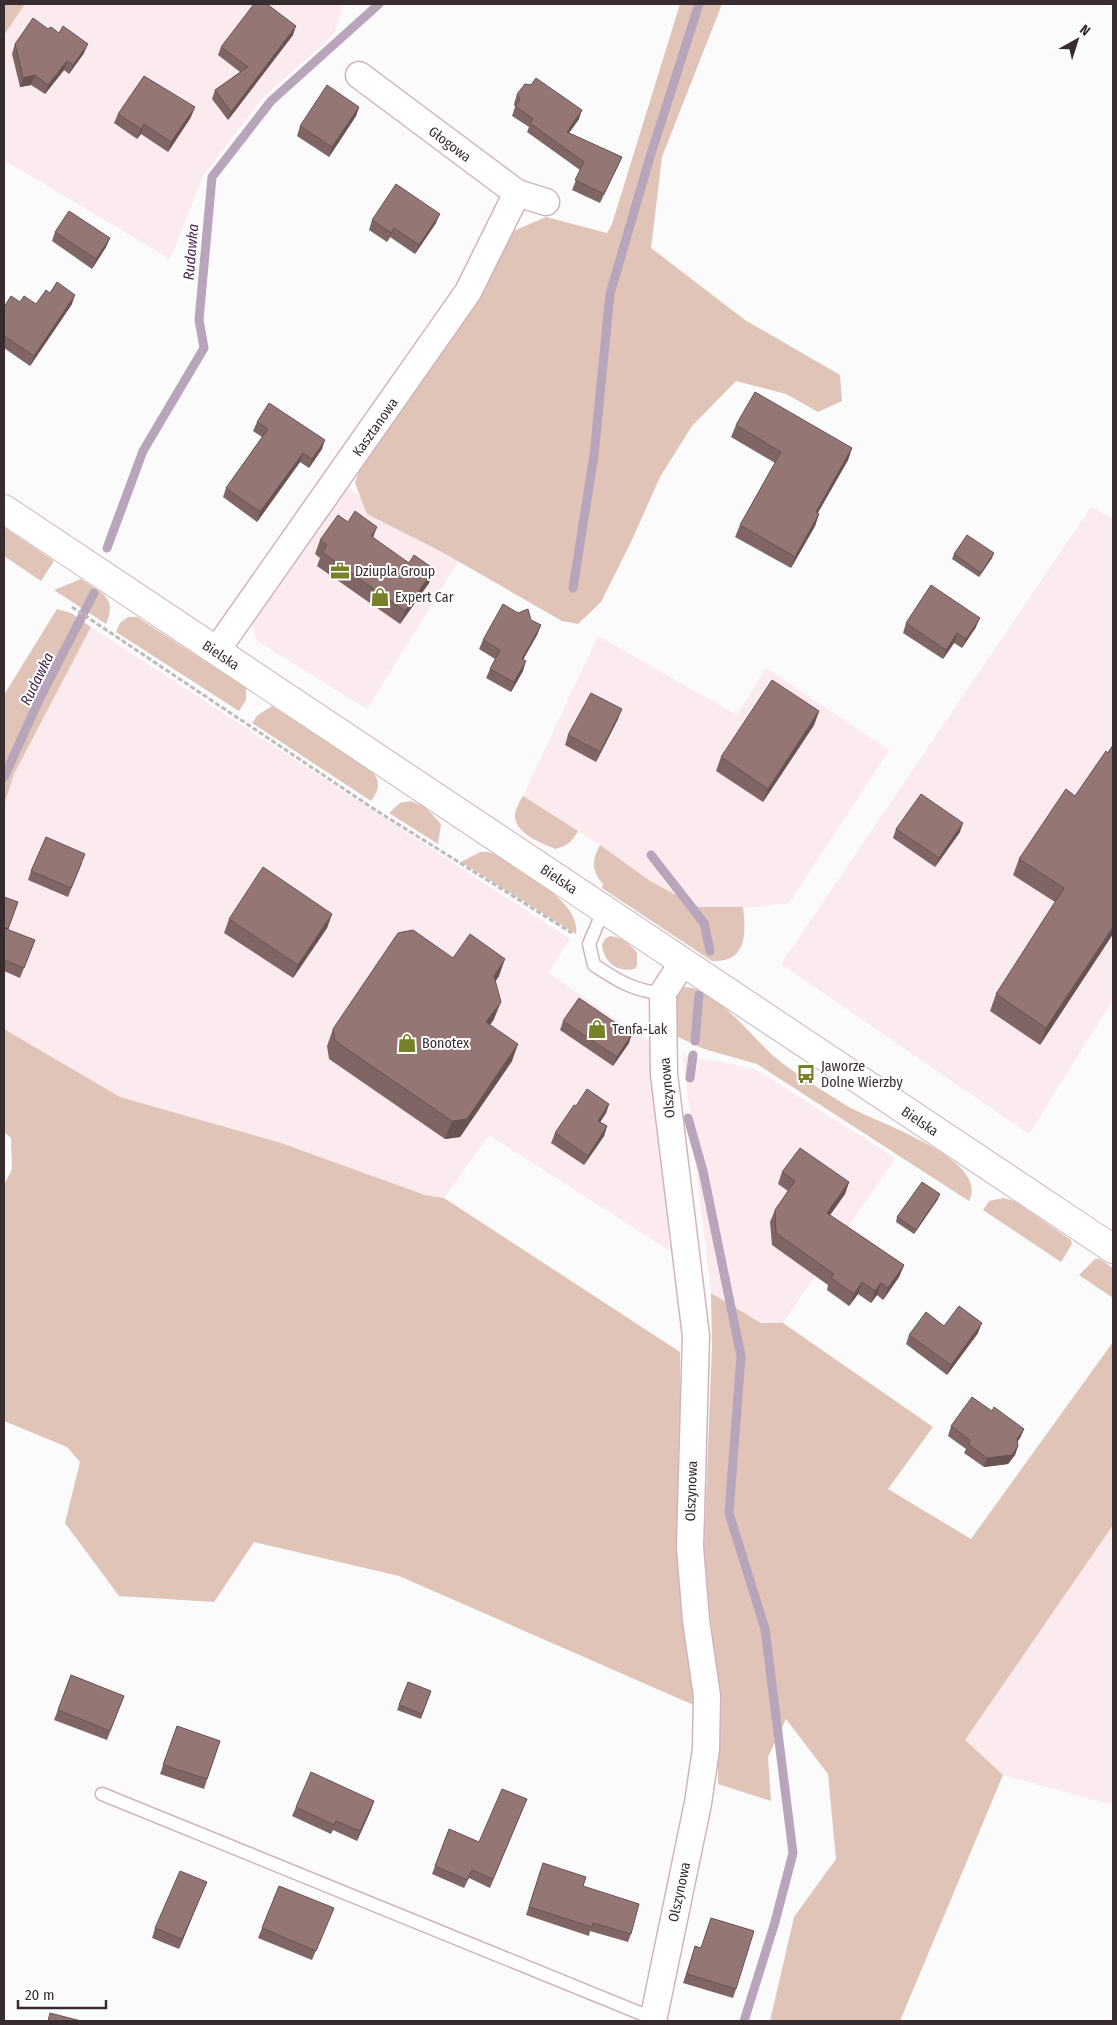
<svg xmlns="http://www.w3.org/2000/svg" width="1117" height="2025" font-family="'Fira Sans Condensed',sans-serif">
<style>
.built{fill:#fbeaee}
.green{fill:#e0c4b7}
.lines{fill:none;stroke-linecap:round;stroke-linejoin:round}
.stream{stroke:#b8a4bb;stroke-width:9}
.lane-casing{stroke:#d3b3bb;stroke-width:15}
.street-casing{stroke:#d3b3bb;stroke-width:29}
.secondary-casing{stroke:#d3b3bb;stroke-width:30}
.path{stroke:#bfbbbc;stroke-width:3;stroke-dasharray:5 2.5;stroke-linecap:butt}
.lane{stroke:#fff;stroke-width:12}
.street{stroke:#fff;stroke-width:26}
.secondary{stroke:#fff;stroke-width:28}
.wall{fill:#7f6664}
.shaded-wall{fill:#685351}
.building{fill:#947774;stroke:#685351}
.labels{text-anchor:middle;stroke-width:4;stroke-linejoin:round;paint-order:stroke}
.street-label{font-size:14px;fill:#392c2f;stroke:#fff}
.poi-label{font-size:14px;fill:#392c2f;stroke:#fff;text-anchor:start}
.water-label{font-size:15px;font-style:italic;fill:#482852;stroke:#fff}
</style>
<rect width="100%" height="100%" fill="#fbfbfb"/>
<g class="built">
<polygon points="25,4 343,4 334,34 262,99 203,176 170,259 4,160 4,35"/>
<polygon points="344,486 461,557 367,709 257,641 251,622"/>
<polygon points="1091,507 1113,518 1113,999 1029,1134 781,964"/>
<polygon points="91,627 570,939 548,973 651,1043 670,1251 489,1135 444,1198 425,1195 281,1143 120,1097 4,1029 4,805 14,774"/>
<polygon points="598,636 737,715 766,668 889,750 789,903 753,907 699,907 650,881 600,845 523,796"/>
<polygon points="683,1055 755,1069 895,1158 783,1323 761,1323 711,1293"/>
<polygon points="1113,1525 1113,1805 1003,1775 964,1740"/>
</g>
<g class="green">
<polygon points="4,4 25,4 4,35"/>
<polygon points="680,4 722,4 662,157 651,248 745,320 840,375 842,401 818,412 786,394 736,381 692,426 660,477 631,542 601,602 578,624 562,621 442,552 367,514 355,483 361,463 506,234 546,217 607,233 612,224"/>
<polygon points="4,527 54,561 41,581 4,556"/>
<path d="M 81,579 C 101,593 118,597 106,624 L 54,590 Z"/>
<polygon points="57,609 71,613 91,627 14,774 4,805 4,695"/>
<polygon points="128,617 137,617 246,688 246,700 239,711 116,632 120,623"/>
<path d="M 272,706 L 372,771 C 381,782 379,790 371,801 L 252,723 L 258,715 Z"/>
<path d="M 523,796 L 578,831 C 572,842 567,846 555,849 C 542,843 513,833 515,814 C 516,808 520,801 523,796 Z"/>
<polygon points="411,801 425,807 441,824 438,844 389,813 400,803"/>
<path d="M 600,845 L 650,881 L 699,907 L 743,907 C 746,932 748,963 712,961 L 602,888 L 603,884 C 591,870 592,860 600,845 Z"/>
<path d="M 480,852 L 489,852 L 498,856 C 522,873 581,901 576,934 L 461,862 Z"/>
<path d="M 610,936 C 622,937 630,944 637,953 L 637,966 L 634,969 C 617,973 604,962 602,945 L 605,939 Z"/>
<path d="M 682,987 C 714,984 754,1041 777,1059 C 799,1077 824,1091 847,1106 C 872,1121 992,1159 969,1201 L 757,1064 L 704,1049 L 674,1035 L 675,991 Z"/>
<polygon points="4,1029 120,1097 281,1143 425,1195 444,1198 680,1352 680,1550 696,1706 399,1576 254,1542 214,1602 119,1596 65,1523 80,1462 67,1447 4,1421 4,1185 12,1169 11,1138 4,1132"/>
<polygon points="1004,1198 1014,1201 1071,1240 1072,1244 1061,1262 983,1210 989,1201"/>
<polygon points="1095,1259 1100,1259 1113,1268 1113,1298 1079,1275"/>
<polygon points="711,1293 761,1323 783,1323 933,1427 888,1489 971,1539 1113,1342 1113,1525 965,1740 1003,1775 900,2021 770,2021 794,1917 836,1859 828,1774 786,1719 768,1757 771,1801 718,1784 718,1697 704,1550 712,1346"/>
</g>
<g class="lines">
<g class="stream">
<polyline points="107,548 143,451 204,348 199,320 212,177 271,101 379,4"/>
<polyline points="573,588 594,455 610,294 650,157 699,4"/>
<polyline points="4,777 40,698 94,593"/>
<polyline points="651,855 704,923 710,951"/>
<polyline points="695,1041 699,995"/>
<polyline points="690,1078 693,1055"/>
<polyline points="688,1118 703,1171 741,1356 729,1513 765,1629 793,1853 775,1922 744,2021"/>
</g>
<g class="lane-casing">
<g id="lane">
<path d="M 604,909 L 589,944 L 594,965 C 617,980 635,992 663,993"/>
<polyline points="102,1794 652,2018"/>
</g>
</g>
<g class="street-casing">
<g id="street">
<polyline points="359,75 517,193 546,202"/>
<polyline points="216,651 468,292 517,193"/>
<polyline points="653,2021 698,1803 706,1749 707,1696 696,1620 690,1547 696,1336 664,1074 663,993 683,962"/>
</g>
</g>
<g class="secondary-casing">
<polyline id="secondary" points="4,509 1113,1249"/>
</g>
<polyline class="path" points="72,607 377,811 572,933"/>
<use href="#lane" class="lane"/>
<use href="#street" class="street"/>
<use href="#secondary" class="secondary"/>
</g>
<g class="wall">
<polygon points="48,29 84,53 69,74 64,70 45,94 31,85 20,87 12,54 15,44"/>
<polygon points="293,35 228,120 212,99 215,90 240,72 218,55 221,47"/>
<polygon points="517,94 579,119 569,133 622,157 618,166 600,203 572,190 580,170 527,132 529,127 512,116 515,107 514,104"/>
<polygon points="359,107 356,116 329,157 297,136 300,126"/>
<polygon points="118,114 191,117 168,152 141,134 137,139 114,123"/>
<polygon points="372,220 436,223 415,254 390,237 387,242 369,230"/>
<polygon points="55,232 110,238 106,247 92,269 52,241"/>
<polygon points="50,293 72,304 30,366 4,348 4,307 20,302 36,304"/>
<polygon points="257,422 322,449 309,468 300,462 257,522 223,497 226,488 262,437 253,431"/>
<polygon points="736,425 852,448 848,460 818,513 819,514 815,526 791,568 735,537 740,525 775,463 731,437"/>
<polygon points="373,538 429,583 400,624 317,566 320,558 315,554 320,540"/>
<polygon points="954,554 992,558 979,577 952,559"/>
<polygon points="531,620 541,625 537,635 523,660 523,671 511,692 486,678 490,669 495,659 479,649 483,640"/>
<polygon points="906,623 976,627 962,648 954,643 943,659 903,633"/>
<polygon points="819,711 814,725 763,802 716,771 721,757"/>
<polygon points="618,719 596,762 565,745 568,735"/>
<polygon points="1113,745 1113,934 1040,1045 990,1011 996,994 1055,902 1013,875 1019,859 1075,796"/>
<polygon points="896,829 960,832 935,867 893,838"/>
<polygon points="82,863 68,897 28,880 31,871"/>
<polygon points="4,897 18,902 8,930 35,940 20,978 4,971"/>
<polygon points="332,914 327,928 293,978 224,933 229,919"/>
<polygon points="453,958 499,976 495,982 494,1019 490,1025 512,1061 460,1137 445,1139 329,1059 327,1046 333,1029"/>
<polygon points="563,1021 629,1043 613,1066 560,1030"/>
<polygon points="609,1104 606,1113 600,1122 607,1126 604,1136 584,1165 551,1143 555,1133 576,1106"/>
<polygon points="782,1172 849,1182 845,1194 830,1215 904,1265 899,1277 883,1300 877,1295 871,1303 858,1294 849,1306 827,1290 828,1285 772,1245 770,1222 775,1210 788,1191 778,1184"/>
<polygon points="938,1199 914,1234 896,1222 897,1217"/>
<polygon points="944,1326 978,1333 947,1375 906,1344 909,1335"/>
<polygon points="992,1411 1024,1429 1020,1438 1017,1442 1018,1446 1015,1455 1008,1464 984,1467 964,1453 966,1449 948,1436 951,1426"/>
<polygon points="71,1675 124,1696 107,1740 54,1720"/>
<polygon points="408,1682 431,1691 421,1719 397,1710"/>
<polygon points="177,1726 220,1741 204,1789 160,1774"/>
<polygon points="527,1799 490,1888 469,1878 464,1888 432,1874 449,1829 479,1842"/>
<polygon points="374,1801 357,1841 333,1830 331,1834 292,1816 296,1807"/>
<polygon points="540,1871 583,1886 631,1934 628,1942 590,1931 589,1936 526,1915"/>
<polygon points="279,1886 334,1908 312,1960 258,1938"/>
<polygon points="203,1891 179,1949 152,1938 155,1928"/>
<polygon points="711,1918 736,1989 733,1998 683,1983 695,1946 701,1948"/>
</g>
<g class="shaded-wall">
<polygon points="296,26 293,35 228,120 231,112"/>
<polygon points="88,44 84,53 69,74 73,65"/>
<polygon points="67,61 64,70 45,94 48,85"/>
<polygon points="35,75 31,85 20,87 23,78"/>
<polygon points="195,107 191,117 168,152 171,142"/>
<polygon points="359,107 356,116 329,157 332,147"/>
<polygon points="582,110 579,119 563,141 567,132"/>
<polygon points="144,124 141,134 137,139 141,129"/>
<polygon points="440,214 436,223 415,254 419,245"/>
<polygon points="394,228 390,237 387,242 391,233"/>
<polygon points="110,238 106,247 92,269 96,259"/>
<polygon points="75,295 72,304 30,366 34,356"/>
<polygon points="325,440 322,449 309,468 312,459"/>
<polygon points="852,448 848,460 811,524 816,512"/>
<polygon points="303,453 300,462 257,522 260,512"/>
<polygon points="819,514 815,526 791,568 795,557"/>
<polygon points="377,527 372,540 371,536"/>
<polygon points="994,553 992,558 979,577 981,573"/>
<polygon points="434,569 429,583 400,624 405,611"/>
<polygon points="980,618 976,627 962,648 966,639"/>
<polygon points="541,625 537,635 518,668 522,659"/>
<polygon points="957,633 954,643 943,659 946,650"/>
<polygon points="526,661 523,671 511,692 514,682"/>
<polygon points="622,709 618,719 596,762 600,752"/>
<polygon points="819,711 814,725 763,802 768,789"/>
<polygon points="963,823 960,832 935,867 939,858"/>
<polygon points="332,914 327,928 293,978 298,965"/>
<polygon points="1113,927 1113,934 1040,1045 1046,1028"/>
<polygon points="505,959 499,976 487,993 494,976"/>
<polygon points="501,1002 494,1019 480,1040 486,1022"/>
<polygon points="632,1034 629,1043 613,1066 617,1057"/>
<polygon points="518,1044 512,1061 460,1137 445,1139 452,1121"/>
<polygon points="609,1104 606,1113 595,1130 598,1121"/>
<polygon points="607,1126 604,1136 584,1165 588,1156"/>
<polygon points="849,1182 845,1194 823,1225 827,1213"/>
<polygon points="940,1194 938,1199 914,1234 916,1230"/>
<polygon points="904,1265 899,1277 883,1300 888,1288"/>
<polygon points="862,1282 858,1294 849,1306 854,1294"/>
<polygon points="881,1283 877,1295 871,1303 875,1291"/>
<polygon points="982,1323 978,1333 947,1375 951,1365"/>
<polygon points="1024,1429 1020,1438 1013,1448 1017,1439"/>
<polygon points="1018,1446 1015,1455 1008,1464 984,1467 987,1458"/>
<polygon points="374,1801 371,1810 357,1841 360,1831"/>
<polygon points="207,1882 203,1891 179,1949 182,1939"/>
</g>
<g class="building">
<polygon points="254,4 267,4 296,26 231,112 215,90 248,67 221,47"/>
<polygon points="33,18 48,29 51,27 59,33 63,26 88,44 73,65 67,61 48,85 35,75 23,78 15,44"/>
<polygon points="144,76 195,107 171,142 144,124 141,129 118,114"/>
<polygon points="536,78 582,110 567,132 622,157 604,194 575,180 584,162 530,123 533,119 515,106 520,100 517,94 525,84 531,85"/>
<polygon points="327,85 359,107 332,147 300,126"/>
<polygon points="396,184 440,214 419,245 394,228 391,233 372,220"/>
<polygon points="69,211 110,238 96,259 55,232"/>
<polygon points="57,282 75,295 34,356 4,336 4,307 11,296 20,302 24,296 36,304 46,290 50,293"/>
<polygon points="755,392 852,448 816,512 819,514 795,557 740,525 781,452 736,425"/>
<polygon points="269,403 325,440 312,459 303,453 260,512 226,488 268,429 257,422"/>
<polygon points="355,511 377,527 371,536 409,563 414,555 434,569 405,611 322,552 327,545 320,540 338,515 348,522"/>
<polygon points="967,535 994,553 981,573 954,554"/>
<polygon points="931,585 980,618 966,639 957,633 946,650 906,623"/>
<polygon points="503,604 518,613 528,609 531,620 541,625 522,659 526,661 514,682 490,669 500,650 483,640"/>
<polygon points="772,680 819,711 768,789 721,757"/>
<polygon points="591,693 622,709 600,752 568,735"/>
<polygon points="1113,745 1113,927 1046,1028 996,994 1064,888 1019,859 1066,789 1075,796 1106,751 1108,753"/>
<polygon points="921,794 963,823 939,858 896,829"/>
<polygon points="46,837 85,854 71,888 31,871"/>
<polygon points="263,867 332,914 298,965 229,919"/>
<polygon points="4,897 18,902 8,929 4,927"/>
<polygon points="4,928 35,940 24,968 4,960"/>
<polygon points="413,930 453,958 470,934 505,959 494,976 501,1002 486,1022 518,1044 467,1119 452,1121 335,1041 333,1029 398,933"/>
<polygon points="579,998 632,1034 617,1057 563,1021"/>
<polygon points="587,1089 609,1104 598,1121 607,1126 588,1156 555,1133 574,1105 576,1106"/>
<polygon points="800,1148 849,1182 827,1213 904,1265 888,1288 881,1283 875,1291 862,1282 854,1294 831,1278 834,1274 776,1233 775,1210 795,1181 782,1172"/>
<polygon points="922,1182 940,1194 916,1230 897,1217"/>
<polygon points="959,1306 982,1323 951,1365 909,1335 926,1312 944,1326"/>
<polygon points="972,1397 992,1411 994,1407 1024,1429 1017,1439 1018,1446 1012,1455 987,1458 968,1444 970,1440 951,1426"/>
<polygon points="71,1675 124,1696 110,1731 58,1710"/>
<polygon points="408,1682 431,1691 422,1714 399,1705"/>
<polygon points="177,1726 220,1741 207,1779 163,1765"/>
<polygon points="311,1772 374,1801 360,1831 336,1821 334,1825 296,1807"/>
<polygon points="502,1789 527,1799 493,1879 472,1870 467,1880 435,1866 449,1829 479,1842"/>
<polygon points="543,1863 586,1877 583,1886 639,1904 631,1934 593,1923 592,1927 529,1907"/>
<polygon points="180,1871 207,1882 182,1939 155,1928"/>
<polygon points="279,1886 334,1908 316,1951 262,1928"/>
<polygon points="711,1918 754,1931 736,1989 687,1974 695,1946 701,1948"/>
<polygon points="50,2013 81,2021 48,2021"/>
</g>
<defs>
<g id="office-bare" transform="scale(1.5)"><path d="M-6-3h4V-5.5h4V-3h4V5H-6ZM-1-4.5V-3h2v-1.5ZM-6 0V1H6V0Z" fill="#79802a" stroke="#fff" stroke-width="2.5" paint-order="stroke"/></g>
<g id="shop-bare" transform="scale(1.5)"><path d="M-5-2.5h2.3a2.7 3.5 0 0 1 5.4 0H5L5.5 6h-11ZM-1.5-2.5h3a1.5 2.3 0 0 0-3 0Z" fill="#79802a" stroke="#fff" stroke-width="2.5" paint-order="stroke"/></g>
<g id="bus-bare" transform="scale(1.5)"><path d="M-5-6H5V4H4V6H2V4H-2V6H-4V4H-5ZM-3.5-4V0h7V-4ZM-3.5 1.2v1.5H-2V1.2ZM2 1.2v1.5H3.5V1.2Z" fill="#79802a" stroke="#fff" stroke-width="2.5" paint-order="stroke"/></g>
</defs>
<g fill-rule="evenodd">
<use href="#office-bare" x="340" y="571"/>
<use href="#shop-bare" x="380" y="597"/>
<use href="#shop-bare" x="597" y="1029"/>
<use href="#shop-bare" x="407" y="1043"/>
<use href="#bus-bare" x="806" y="1074"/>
</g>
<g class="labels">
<g class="street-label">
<text transform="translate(450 144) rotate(37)" y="5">Głogowa</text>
<text transform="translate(375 427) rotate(-55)" y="5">Kasztanowa</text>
<text transform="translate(221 655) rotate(34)" y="5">Bielska</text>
<text transform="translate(559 879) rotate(34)" y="5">Bielska</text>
<text transform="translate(667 1088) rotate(-95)" y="5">Olszynowa</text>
<text transform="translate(920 1121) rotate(34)" y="5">Bielska</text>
<text transform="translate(691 1491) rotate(-88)" y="5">Olszynowa</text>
<text transform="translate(679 1892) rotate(-78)" y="5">Olszynowa</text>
</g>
<g class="poi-label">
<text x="355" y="576">Dziupla Group</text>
<text x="395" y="602">Expert Car</text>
<text x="612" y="1034">Tenfa-Lak</text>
<text x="422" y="1048">Bonotex</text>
<text x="821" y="1071">Jaworze<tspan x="821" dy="16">Dolne Wierzby</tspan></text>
</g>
<g class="water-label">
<text transform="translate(191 252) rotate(-85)" y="5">Rudawka</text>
<text transform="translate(37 679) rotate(-64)" y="5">Rudawka</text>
</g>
</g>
<rect width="1117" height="2025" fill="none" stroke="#392c2f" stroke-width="10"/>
<g transform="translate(1077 40) rotate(39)" stroke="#ffffff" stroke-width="4" paint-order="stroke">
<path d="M0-4L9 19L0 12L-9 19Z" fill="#392c2f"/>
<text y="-8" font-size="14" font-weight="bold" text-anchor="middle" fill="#392c2f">N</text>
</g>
<path d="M18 2000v8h88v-8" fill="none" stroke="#392c2f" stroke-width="2.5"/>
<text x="25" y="2000" font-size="15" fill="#392c2f" stroke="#ffffff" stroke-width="4" paint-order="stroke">20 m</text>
</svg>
